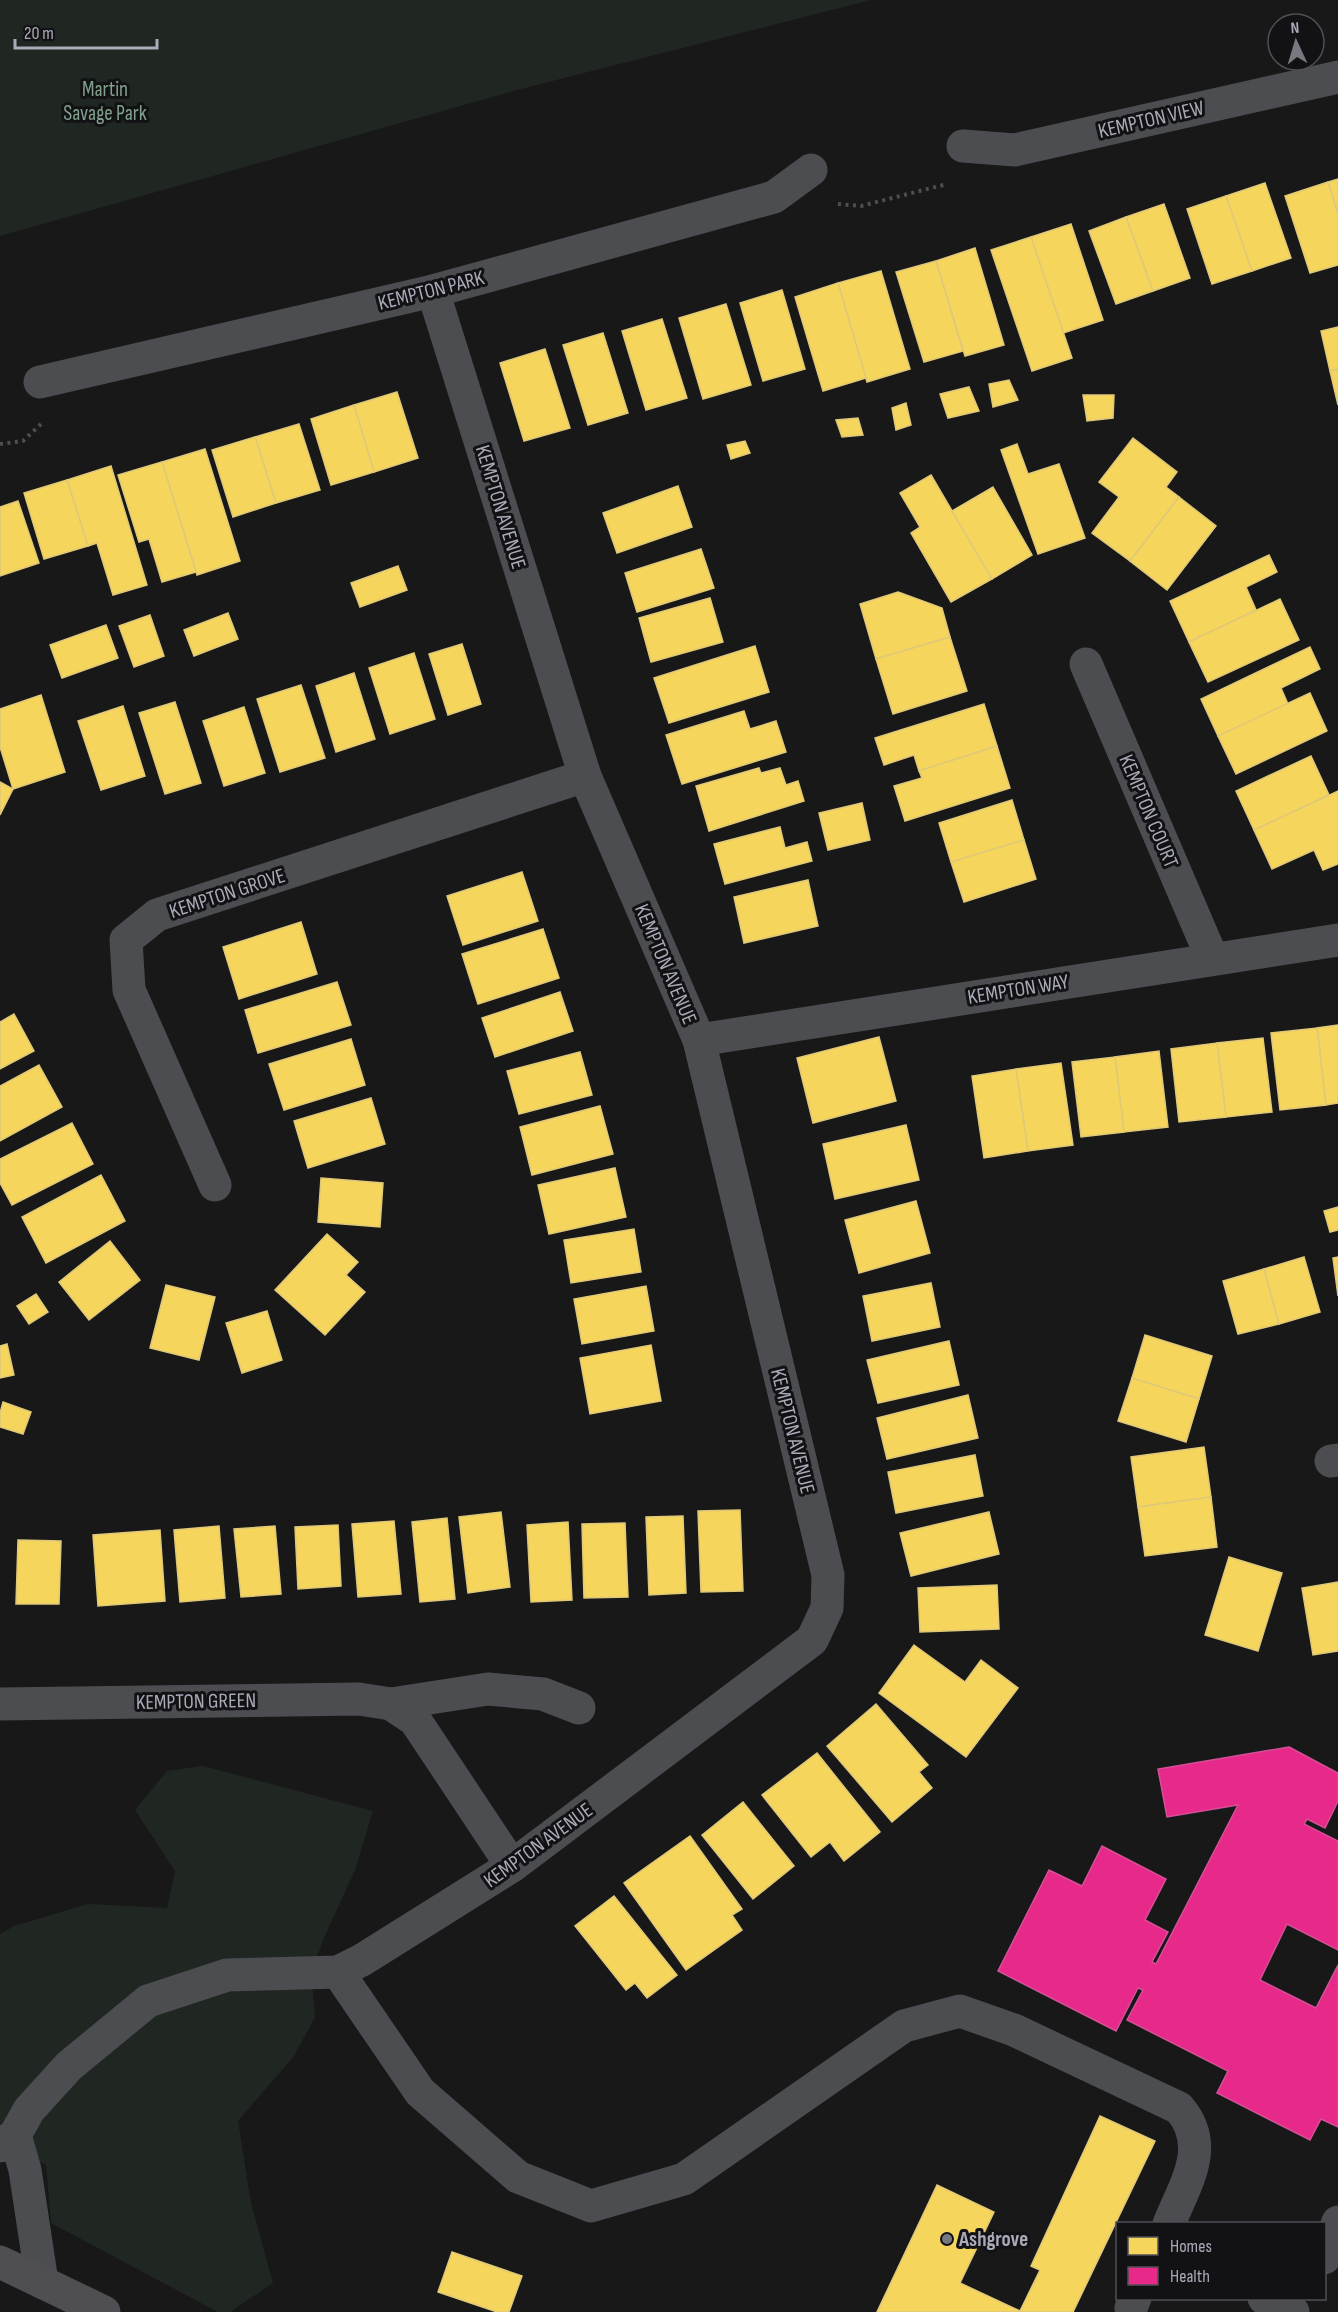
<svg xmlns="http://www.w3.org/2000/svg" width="1338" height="2312" font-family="'Sofia Sans Condensed',sans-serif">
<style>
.green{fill:#202722}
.homes{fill:#f6d55c;stroke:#dfc878;stroke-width:1.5}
.health{fill:#e7298a;stroke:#d55098;stroke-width:1.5}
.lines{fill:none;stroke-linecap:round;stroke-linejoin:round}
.path{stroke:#4e4e52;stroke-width:4;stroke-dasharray:3 4.5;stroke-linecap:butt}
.minor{stroke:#4c4d51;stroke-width:33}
.major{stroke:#4f4e53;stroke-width:33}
.poi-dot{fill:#777880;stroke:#121214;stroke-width:2}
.labels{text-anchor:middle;stroke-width:6;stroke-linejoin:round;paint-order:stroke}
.park-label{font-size:21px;fill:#82a18c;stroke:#121214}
.street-label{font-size:21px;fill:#aaabb8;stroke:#121214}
.poi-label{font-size:21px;font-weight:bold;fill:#aaabb8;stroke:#121214;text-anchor:start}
</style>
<rect width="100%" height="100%" fill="#181818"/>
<g class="green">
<polygon points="0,0 871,0 517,90 0,236"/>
<polygon points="203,1766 373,1811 355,1870 324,1938 311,1973 315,2017 294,2056 238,2121 251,2203 273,2283 230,2312 218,2312 51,2223 46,2164 0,2153 0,1934 14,1926 88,1904 167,1908 175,1871 135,1810 167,1771"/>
</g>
<g class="homes">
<polygon points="1338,179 1338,214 1328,182"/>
<polygon points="1328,182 1338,214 1338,265 1310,273 1285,196"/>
<polygon points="1265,183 1291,258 1252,271 1226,196"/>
<polygon points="1226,196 1252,271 1212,284 1187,209"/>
<polygon points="1164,204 1190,278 1153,291 1126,217"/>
<polygon points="1126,217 1153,291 1116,304 1089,231"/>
<polygon points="1071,224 1103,320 1063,333 1031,237"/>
<polygon points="1031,237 1072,358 1032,371 991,250"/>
<polygon points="975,248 1004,345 965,356 936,261"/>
<polygon points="936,261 963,351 924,362 896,272"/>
<polygon points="881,271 910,369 867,382 838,283"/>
<polygon points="838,283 866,378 823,391 795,297"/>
<polygon points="782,290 805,369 763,381 740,303"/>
<polygon points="726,304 751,385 703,399 679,318"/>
<polygon points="662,319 687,398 646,410 622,331"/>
<polygon points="1338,327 1338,369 1330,371 1321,331"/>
<polygon points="603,333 628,413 588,425 563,345"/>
<polygon points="545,349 570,428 524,441 500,363"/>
<polygon points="1338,369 1338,405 1330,371"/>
<polygon points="1009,380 1018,400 993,407 989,384"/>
<polygon points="969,387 979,411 948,418 940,394"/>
<polygon points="397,392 418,458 374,472 354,405"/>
<polygon points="1083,395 1114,395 1113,418 1087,421"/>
<polygon points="906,403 911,425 896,430 892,408"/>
<polygon points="354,405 374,472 331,485 311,419"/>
<polygon points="858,418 863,435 842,437 836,420"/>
<polygon points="299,424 320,490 276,503 255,437"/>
<polygon points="255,437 276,503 233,517 212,450"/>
<polygon points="1133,438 1177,472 1166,487 1179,497 1130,561 1092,533 1119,497 1099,482"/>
<polygon points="745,441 750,453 731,459 727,445"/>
<polygon points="1017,444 1028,474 1059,464 1085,538 1038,554 1001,450"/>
<polygon points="205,449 240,561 197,575 162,462"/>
<polygon points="162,462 196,572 162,582 149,539 139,542 118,475"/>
<polygon points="111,466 147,585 113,595 97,543 88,546 67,480"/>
<polygon points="931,475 992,579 951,602 911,533 920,527 900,493"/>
<polygon points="67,480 88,546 44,559 24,493"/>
<polygon points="678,486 692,527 617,553 603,513"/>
<polygon points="993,487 1032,555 992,579 952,511"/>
<polygon points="1179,497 1216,526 1167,590 1130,561"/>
<polygon points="18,501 39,563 0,576 0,507"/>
<polygon points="701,549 714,588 637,612 625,573"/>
<polygon points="1269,555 1277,572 1246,587 1256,610 1189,642 1170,601"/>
<polygon points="398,566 407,590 360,607 351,583"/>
<polygon points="898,592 942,608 950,637 876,659 860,604"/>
<polygon points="710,598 723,642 651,662 639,618"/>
<polygon points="1280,599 1299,640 1208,682 1189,642"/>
<polygon points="228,613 238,639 194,656 184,630"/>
<polygon points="150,615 164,656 134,667 119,626"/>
<polygon points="106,625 118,658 62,678 50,645"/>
<polygon points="950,637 967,691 893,714 876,659"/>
<polygon points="462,644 481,704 448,715 429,654"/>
<polygon points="755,646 769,692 669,723 654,678"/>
<polygon points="1310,647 1320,669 1281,688 1288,704 1218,736 1201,699"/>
<polygon points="414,653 435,719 390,734 369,668"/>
<polygon points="354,673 375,739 336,752 316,686"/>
<polygon points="301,685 325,758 280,772 257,699"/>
<polygon points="1310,693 1327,731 1236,774 1218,736"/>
<polygon points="41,695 65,772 13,789 0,747 0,709"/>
<polygon points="175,702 201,783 165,794 139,713"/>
<polygon points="984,704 997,746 919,771 914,755 884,765 875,738"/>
<polygon points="123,706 145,776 101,790 78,721"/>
<polygon points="244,707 265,773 224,786 203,721"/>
<polygon points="744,711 750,729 776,721 786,752 682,784 666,735"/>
<polygon points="997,746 1010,788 905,821 894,786 922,778 919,771"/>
<polygon points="1311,756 1329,795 1254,830 1236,791"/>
<polygon points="759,768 761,773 780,768 786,785 798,781 804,801 709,831 696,786"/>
<polygon points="0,782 13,789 0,815"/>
<polygon points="1338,791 1338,864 1323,870 1314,850 1272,869 1254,830"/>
<polygon points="1012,800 1024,840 951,862 939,823"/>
<polygon points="862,803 870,840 828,850 819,813"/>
<polygon points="780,827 785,848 807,842 812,861 725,884 714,844"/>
<polygon points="1024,840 1036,879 964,902 951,862"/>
<polygon points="522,872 538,921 463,945 447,896"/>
<polygon points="808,880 818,926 744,943 734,897"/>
<polygon points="301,922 317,974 239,999 223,947"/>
<polygon points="543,929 559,978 478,1004 462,954"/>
<polygon points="337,982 351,1025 258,1053 245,1010"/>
<polygon points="560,992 573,1031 495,1057 482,1018"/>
<polygon points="14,1014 34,1051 0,1069 0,1022"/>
<polygon points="1338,1025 1338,1103 1326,1105 1317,1028"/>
<polygon points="1317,1028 1326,1105 1280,1110 1271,1033"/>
<polygon points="879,1037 896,1101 813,1123 797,1058"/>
<polygon points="1263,1038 1272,1112 1226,1117 1217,1043"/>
<polygon points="351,1039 365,1085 284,1110 269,1064"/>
<polygon points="1217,1043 1226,1117 1179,1122 1171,1049"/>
<polygon points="1159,1051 1168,1127 1124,1132 1115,1057"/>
<polygon points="580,1052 592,1095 519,1114 507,1071"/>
<polygon points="1115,1057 1124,1132 1081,1137 1072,1062"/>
<polygon points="1061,1063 1073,1145 1028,1151 1016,1069"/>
<polygon points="39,1065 62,1107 0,1141 0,1086"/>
<polygon points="1016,1069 1028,1151 984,1158 972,1076"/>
<polygon points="371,1098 385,1144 308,1168 294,1121"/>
<polygon points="600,1106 613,1154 532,1175 520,1127"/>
<polygon points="72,1123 93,1164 12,1205 0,1183 0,1159"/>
<polygon points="906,1125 919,1180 835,1199 823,1144"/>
<polygon points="615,1168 626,1217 549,1234 538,1185"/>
<polygon points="101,1175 125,1221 46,1263 22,1217"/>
<polygon points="321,1178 383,1183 380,1227 318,1222"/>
<polygon points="916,1201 930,1253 859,1273 845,1220"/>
<polygon points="1338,1207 1338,1230 1330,1232 1324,1211"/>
<polygon points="634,1229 641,1272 571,1283 564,1240"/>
<polygon points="327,1234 358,1262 346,1275 365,1292 325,1335 275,1290"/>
<polygon points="110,1241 140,1280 89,1320 59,1282"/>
<polygon points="1304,1257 1320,1312 1279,1324 1264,1269"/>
<polygon points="1338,1257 1338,1296 1333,1258"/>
<polygon points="1264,1269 1279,1324 1238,1334 1223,1281"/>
<polygon points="931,1283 940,1327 872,1341 863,1296"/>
<polygon points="166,1285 215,1297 199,1360 150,1348"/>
<polygon points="646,1286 654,1331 582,1344 574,1299"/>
<polygon points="36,1294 48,1312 29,1324 17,1306"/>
<polygon points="267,1311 282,1360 242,1373 226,1323"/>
<polygon points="1145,1335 1212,1356 1199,1399 1132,1378"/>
<polygon points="949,1341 959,1385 878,1403 867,1360"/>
<polygon points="7,1344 14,1375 0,1378 0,1346"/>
<polygon points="651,1345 661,1401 590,1414 580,1358"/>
<polygon points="1132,1378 1199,1399 1186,1442 1118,1421"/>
<polygon points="968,1395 978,1438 887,1459 877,1418"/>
<polygon points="3,1402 31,1412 23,1434 0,1427 0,1413"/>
<polygon points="1204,1447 1211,1497 1138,1507 1131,1457"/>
<polygon points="975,1455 983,1496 896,1513 888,1472"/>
<polygon points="1211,1497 1217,1547 1145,1556 1138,1507"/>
<polygon points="740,1510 743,1591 701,1592 698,1511"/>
<polygon points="501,1512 510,1587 468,1593 459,1517"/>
<polygon points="989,1512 999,1554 911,1576 900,1533"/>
<polygon points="683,1516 686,1593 649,1595 646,1517"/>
<polygon points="447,1518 455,1599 420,1602 412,1522"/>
<polygon points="394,1521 401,1594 358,1597 352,1524"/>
<polygon points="568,1522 572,1600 531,1602 527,1525"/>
<polygon points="625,1523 628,1597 584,1598 582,1524"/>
<polygon points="338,1525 341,1586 298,1589 295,1527"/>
<polygon points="219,1526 225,1598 180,1602 174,1530"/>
<polygon points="275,1526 281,1594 241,1597 234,1529"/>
<polygon points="160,1530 165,1601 98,1606 93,1535"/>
<polygon points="18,1540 61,1541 59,1604 16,1604"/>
<polygon points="1229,1557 1282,1573 1258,1651 1205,1635"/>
<polygon points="1338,1582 1338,1651 1313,1655 1302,1588"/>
<polygon points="997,1585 999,1629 920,1632 918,1588"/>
<polygon points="914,1645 965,1682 981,1660 1018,1688 966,1757 879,1693"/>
<polygon points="876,1704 928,1765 919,1772 932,1788 892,1822 827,1746"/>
<polygon points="817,1753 880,1832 844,1861 830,1842 811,1857 762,1795"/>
<polygon points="743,1802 794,1866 753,1899 702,1835"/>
<polygon points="690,1836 742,1909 732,1915 742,1930 686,1970 624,1883"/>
<polygon points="614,1896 677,1975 647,1998 635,1983 626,1990 575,1926"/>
<polygon points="1100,2116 1155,2141 1073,2312 877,2312 937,2185 994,2212 960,2283 1020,2311 1040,2270 1031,2266"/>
<polygon points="452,2252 522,2276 509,2312 497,2312 438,2292"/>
</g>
<polygon class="health" points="1289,1747 1338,1773 1338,1801 1325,1828 1307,1819 1304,1824 1338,1841 1338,1950 1287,1924 1260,1980 1316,2008 1338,1965 1338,2127 1321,2119 1310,2140 1217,2093 1228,2071 1127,2020 1143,1990 1138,1988 1116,2031 998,1971 1049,1870 1082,1886 1102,1846 1166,1879 1145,1920 1168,1932 1152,1962 1156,1964 1238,1805 1167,1817 1158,1769"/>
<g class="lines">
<g class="path">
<polyline points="838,204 861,206 947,184"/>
<polyline points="0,444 23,441 41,424"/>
</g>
<g class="minor">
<polyline points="963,146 1015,150 1338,77"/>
<polyline points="40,382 433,291 774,197 811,170"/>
<polyline points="1086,664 1212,958"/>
<polyline points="699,1040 1338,940"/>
<polyline points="215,1185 129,990 126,940 157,915 585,776"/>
<polyline points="1331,1461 1338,1460"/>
<polyline points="0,1704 359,1699 391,1704 415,1720 512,1866"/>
<polyline points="391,1704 488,1689 543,1694 579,1708"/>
<path d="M 338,1972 L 420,2092 L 518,2177 L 591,2206 L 684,2179 L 904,2026 L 960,2011 L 1014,2030 L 1179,2108 C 1212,2146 1185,2184 1169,2224"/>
<polyline points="15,2135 25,2170 42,2282"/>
<polyline points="0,2146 15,2135 29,2110 69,2066 148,2001 227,1975 338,1972 362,1960 512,1866 812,1640 827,1608 828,1575 699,1040 585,776 433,291"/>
<polyline points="1324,2258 1338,2222"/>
<polyline points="1264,2298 1293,2312"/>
<polyline points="1131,2308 1135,2298"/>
</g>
<polyline class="major" points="0,2262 104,2312"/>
</g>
<circle class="poi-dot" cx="947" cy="2239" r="6"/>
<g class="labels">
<g class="park-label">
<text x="105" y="96">Martin<tspan x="105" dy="24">Savage Park</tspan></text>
</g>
<g class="street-label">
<text transform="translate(1151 119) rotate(-13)" y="7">KEMPTON VIEW</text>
<text transform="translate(431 290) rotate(-14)" y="7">KEMPTON PARK</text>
<text transform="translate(501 507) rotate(73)" y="7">KEMPTON AVENUE</text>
<text transform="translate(1149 811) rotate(67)" y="7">KEMPTON COURT</text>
<text transform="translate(227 893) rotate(-18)" y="7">KEMPTON GROVE</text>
<text transform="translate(666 964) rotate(67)" y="7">KEMPTON AVENUE</text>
<text transform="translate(1018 989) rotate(-9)" y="7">KEMPTON WAY</text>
<text transform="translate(793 1431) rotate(76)" y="7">KEMPTON AVENUE</text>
<text transform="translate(196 1701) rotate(-1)" y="7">KEMPTON GREEN</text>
<text transform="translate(538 1845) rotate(-36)" y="7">KEMPTON AVENUE</text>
</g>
<g class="poi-label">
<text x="959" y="2246">Ashgrove</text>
</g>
</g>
<rect x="1116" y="2222" width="210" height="78" fill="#121214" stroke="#4f4f56" stroke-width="1.5"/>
<rect x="1128" y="2237" width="30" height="18" fill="#f6d55c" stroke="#4f4f56" stroke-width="1.5"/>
<text x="1170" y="2252" font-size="18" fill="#aaabb8">Homes</text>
<rect x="1128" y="2267" width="30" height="18" fill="#e7298a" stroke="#4f4f56" stroke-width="1.5"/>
<text x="1170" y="2282" font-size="18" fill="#aaabb8">Health</text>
<g transform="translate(1296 42) rotate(356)"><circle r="28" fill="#121214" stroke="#4f4f56" stroke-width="1.5"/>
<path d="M0-4.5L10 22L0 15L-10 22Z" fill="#777880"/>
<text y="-9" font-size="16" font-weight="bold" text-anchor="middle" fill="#aaabb8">N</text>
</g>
<path d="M15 39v9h142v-9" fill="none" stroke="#aaabb8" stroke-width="3"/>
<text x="24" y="39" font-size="18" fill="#aaabb8" stroke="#121214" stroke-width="4.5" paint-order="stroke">20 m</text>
</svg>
